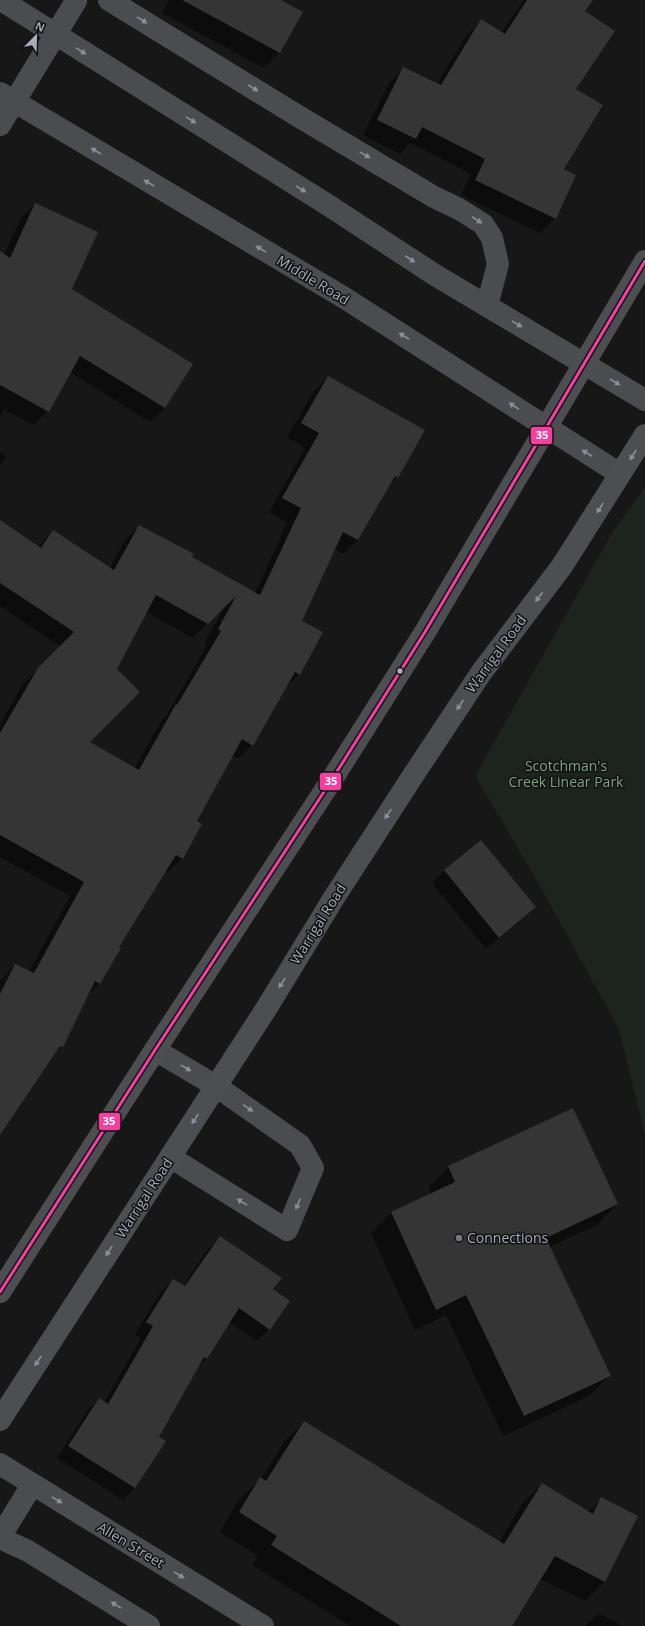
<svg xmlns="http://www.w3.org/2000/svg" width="645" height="1626" font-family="'Open Sans',sans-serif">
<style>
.green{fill:#1d241e}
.shadow{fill:#0007;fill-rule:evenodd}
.building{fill:#353536;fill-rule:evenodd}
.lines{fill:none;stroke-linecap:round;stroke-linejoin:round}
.minor{stroke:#4b4c50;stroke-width:22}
.highway{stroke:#4d4e52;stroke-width:22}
.minor-bridge{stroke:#4b4c50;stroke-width:22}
.bus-1-casing{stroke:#111113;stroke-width:6}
.bus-1{stroke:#f240a1;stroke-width:3}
.oneway{fill:#8b8f9a}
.oneway2{fill:#8c909a}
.bus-dot{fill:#a7acb9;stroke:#111113;stroke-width:1.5}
.poi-dot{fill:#757880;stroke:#111113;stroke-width:1.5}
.labels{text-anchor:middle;stroke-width:3;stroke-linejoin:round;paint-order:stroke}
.street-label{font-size:14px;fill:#a7acb9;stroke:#111113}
.park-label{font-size:14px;fill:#7da480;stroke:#111113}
.poi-label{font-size:14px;fill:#a7acb9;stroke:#111113;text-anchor:start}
.line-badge{stroke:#111113;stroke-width:1.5}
.badge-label{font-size:11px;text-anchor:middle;font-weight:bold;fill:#fff}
</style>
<rect width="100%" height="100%" fill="#171717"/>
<polygon class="green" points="645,487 645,1135 619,1029 536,879 475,776 612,533"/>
<g class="shadow">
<polygon points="169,0 279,0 280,52 264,68 162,13"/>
<polygon points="524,0 591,0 584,11 563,170 555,218 540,233 461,195 471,174 410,143 400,154 363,135 389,83 404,68 437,84 466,36 481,21 501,33"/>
<polygon points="35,204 70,289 165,408 150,422 70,372 48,411 33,425 4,409 0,417 0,252 4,255 21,218"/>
<path d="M 328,377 L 397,477 L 388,486 L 358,540 L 343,554 L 334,549 L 301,621 L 299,674 L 285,688 L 252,745 L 238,759 L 232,756 L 196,821 L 182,858 L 168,872 L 165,871 L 118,947 L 100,983 L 87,996 L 62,1046 L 52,1056 L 0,1134 L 0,981 L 15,965 L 29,971 L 70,896 L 0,857 L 0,724 L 23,684 L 61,647 L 0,606 L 0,521 L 38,547 L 53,531 L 110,568 L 125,540 L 139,526 L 191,558 L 255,593 L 287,523 L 269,512 L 305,448 L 287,437 L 314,391 ZM 224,607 L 204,644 L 207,645 L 167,715 L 162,720 L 134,769 L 88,743 L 116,669 L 146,612 L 193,638 Z"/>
<polygon points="0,452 6,456 0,465"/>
<polygon points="481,841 535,907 523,919 486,949 432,883 444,871"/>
<polygon points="449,1167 617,1204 597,1225 549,1247 610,1376 589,1396 503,1436 446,1315 415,1330 371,1233 391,1213 431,1194 428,1188"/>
<polygon points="220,1237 272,1290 269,1329 257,1341 229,1322 206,1359 195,1370 157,1437 135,1488 123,1500 57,1458 87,1411 99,1399 104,1403 141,1338 135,1334 161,1292 173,1280 183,1286 208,1249"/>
<polygon points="304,1422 499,1542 522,1504 542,1484 588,1512 601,1499 605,1581 585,1601 540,1579 510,1626 350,1626 252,1565 258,1556 220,1532 240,1498 261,1479 284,1442"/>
<polygon points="599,1613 622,1626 585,1626"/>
</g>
<g class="building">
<polygon points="182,0 281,0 303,12 280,53"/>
<polygon points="527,0 593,0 585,11 615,31 576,89 603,105 564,169 576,175 556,219 475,180 485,159 422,127 416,139 377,120 403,67 441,85 481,19 505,34"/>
<polygon points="35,203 98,232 72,289 193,364 165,408 80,356 49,412 0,385 0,251 10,258"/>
<path d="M 328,376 L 425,430 L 398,478 L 395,476 L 358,540 L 343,532 L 302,621 L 323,632 L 300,675 L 295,672 L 253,746 L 242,739 L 197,821 L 202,824 L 183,859 L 176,855 L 119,947 L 121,948 L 100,984 L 95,981 L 63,1047 L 60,1046 L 0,1135 L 0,994 L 15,964 L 34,973 L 84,882 L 0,835 L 0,733 L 38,668 L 74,632 L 0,583 L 0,520 L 41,548 L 53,530 L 114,570 L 139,525 L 194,554 L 192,557 L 260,595 L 301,508 L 282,498 L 319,433 L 301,423 ZM 156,595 L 208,624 L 236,596 L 218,629 L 221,631 L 177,705 L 176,704 L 139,770 L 90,742 L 140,692 L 117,669 Z"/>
<polygon points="481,840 536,907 499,938 444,870"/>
<polygon points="573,1108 618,1204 546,1238 611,1376 524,1416 466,1295 436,1310 391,1212 455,1182 448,1166"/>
<polygon points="220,1236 282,1278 273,1289 290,1301 270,1330 239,1308 207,1359 204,1357 159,1437 166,1441 135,1488 68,1446 99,1398 108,1404 153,1326 146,1322 173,1279 185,1286"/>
<polygon points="304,1421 504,1544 542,1483 593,1514 601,1497 638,1516 605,1582 555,1556 512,1626 401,1626 271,1545 277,1536 239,1512 260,1477 266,1481"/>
</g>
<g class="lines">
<g class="minor">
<polyline points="1,0 328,205 435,275 645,400"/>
<polyline points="109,0 298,116 434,197 459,209 483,224 492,238 498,264 487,306"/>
<polyline points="0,93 343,297 620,474"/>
<polyline points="155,1050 216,1086 300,1145 313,1168 287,1230 170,1157"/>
<polyline points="0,1464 263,1626"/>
<polyline points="0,1537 32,1485"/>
<polyline points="0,1538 28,1551 149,1626"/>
</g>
<g class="highway">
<polyline points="0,1292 155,1050 331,781 425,632 645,261"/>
<polyline points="0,1420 266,1009 335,896 416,771 481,673 562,566 645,435"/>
</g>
<polyline class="minor-bridge" points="0,125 76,1"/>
<g class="bus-1-casing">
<polyline id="bus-1" points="0,1292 155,1050 331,781 425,632 645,261"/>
</g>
<use href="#bus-1" class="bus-1"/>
</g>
<defs><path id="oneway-solid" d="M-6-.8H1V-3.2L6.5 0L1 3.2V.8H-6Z"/></defs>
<g class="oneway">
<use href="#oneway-solid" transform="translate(142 20) rotate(32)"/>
<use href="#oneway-solid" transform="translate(81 51) rotate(32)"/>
<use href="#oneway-solid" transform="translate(253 88) rotate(32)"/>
<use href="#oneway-solid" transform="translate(191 120) rotate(32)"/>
<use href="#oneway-solid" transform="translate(96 151) rotate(-149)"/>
<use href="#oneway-solid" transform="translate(365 155) rotate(31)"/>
<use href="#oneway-solid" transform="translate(149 183) rotate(-149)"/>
<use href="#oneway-solid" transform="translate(301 189) rotate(32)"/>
<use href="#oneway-solid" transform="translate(477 220) rotate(33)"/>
<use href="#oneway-solid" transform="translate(261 249) rotate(-149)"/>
<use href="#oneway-solid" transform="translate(410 259) rotate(33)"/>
<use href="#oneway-solid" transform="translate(517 324) rotate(31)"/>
<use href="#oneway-solid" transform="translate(404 336) rotate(-147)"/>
<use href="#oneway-solid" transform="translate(615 382) rotate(30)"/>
<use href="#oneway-solid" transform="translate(514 406) rotate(-147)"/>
<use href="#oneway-solid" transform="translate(587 453) rotate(-147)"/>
<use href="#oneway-solid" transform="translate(186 1068) rotate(31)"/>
<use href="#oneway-solid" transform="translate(248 1108) rotate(35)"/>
<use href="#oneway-solid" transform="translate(242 1202) rotate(-148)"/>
<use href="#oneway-solid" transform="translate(298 1204) rotate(113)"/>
<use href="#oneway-solid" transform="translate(57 1500) rotate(31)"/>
<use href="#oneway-solid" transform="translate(179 1575) rotate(31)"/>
<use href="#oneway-solid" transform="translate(116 1605) rotate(-148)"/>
</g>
<g class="oneway2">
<use href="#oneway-solid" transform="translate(633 455) rotate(122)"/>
<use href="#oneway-solid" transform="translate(600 508) rotate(122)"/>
<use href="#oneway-solid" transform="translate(539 597) rotate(127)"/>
<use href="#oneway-solid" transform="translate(460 705) rotate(123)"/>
<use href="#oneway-solid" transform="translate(388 814) rotate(123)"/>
<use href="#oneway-solid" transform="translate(282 983) rotate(122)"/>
<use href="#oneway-solid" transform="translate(195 1119) rotate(123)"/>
<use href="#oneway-solid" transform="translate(109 1251) rotate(123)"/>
<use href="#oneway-solid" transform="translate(38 1361) rotate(123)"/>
</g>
<circle class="bus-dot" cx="400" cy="671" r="3.5"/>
<circle class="poi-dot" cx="459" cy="1238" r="4"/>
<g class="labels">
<g class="street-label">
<text transform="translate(313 280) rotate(31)" y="5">Middle Road</text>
<text transform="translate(496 654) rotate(-54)" y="5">Warrigal Road</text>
<text transform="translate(318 924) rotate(-58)" y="5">Warrigal Road</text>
<text transform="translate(144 1198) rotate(-57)" y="5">Warrigal Road</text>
<text transform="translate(131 1545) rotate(31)" y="5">Allen Street</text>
</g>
<g class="park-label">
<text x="566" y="771">Scotchman's<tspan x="566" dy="16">Creek Linear Park</tspan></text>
</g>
<g class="poi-label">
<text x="467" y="1243">Connections</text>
</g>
</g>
<g class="line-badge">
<rect x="530" y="426" width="23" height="19" rx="4" fill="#f240a1"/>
<rect x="319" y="772" width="23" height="19" rx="4" fill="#f240a1"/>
<rect x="98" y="1112" width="23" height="19" rx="4" fill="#f240a1"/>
</g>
<g class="badge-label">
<text x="542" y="439">35</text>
<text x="331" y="785">35</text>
<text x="109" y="1125">35</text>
</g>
<g transform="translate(36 36) rotate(23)" stroke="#111113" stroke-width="3" paint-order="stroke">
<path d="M0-3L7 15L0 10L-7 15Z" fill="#a7acb9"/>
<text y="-6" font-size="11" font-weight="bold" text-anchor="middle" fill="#a7acb9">N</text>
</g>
</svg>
